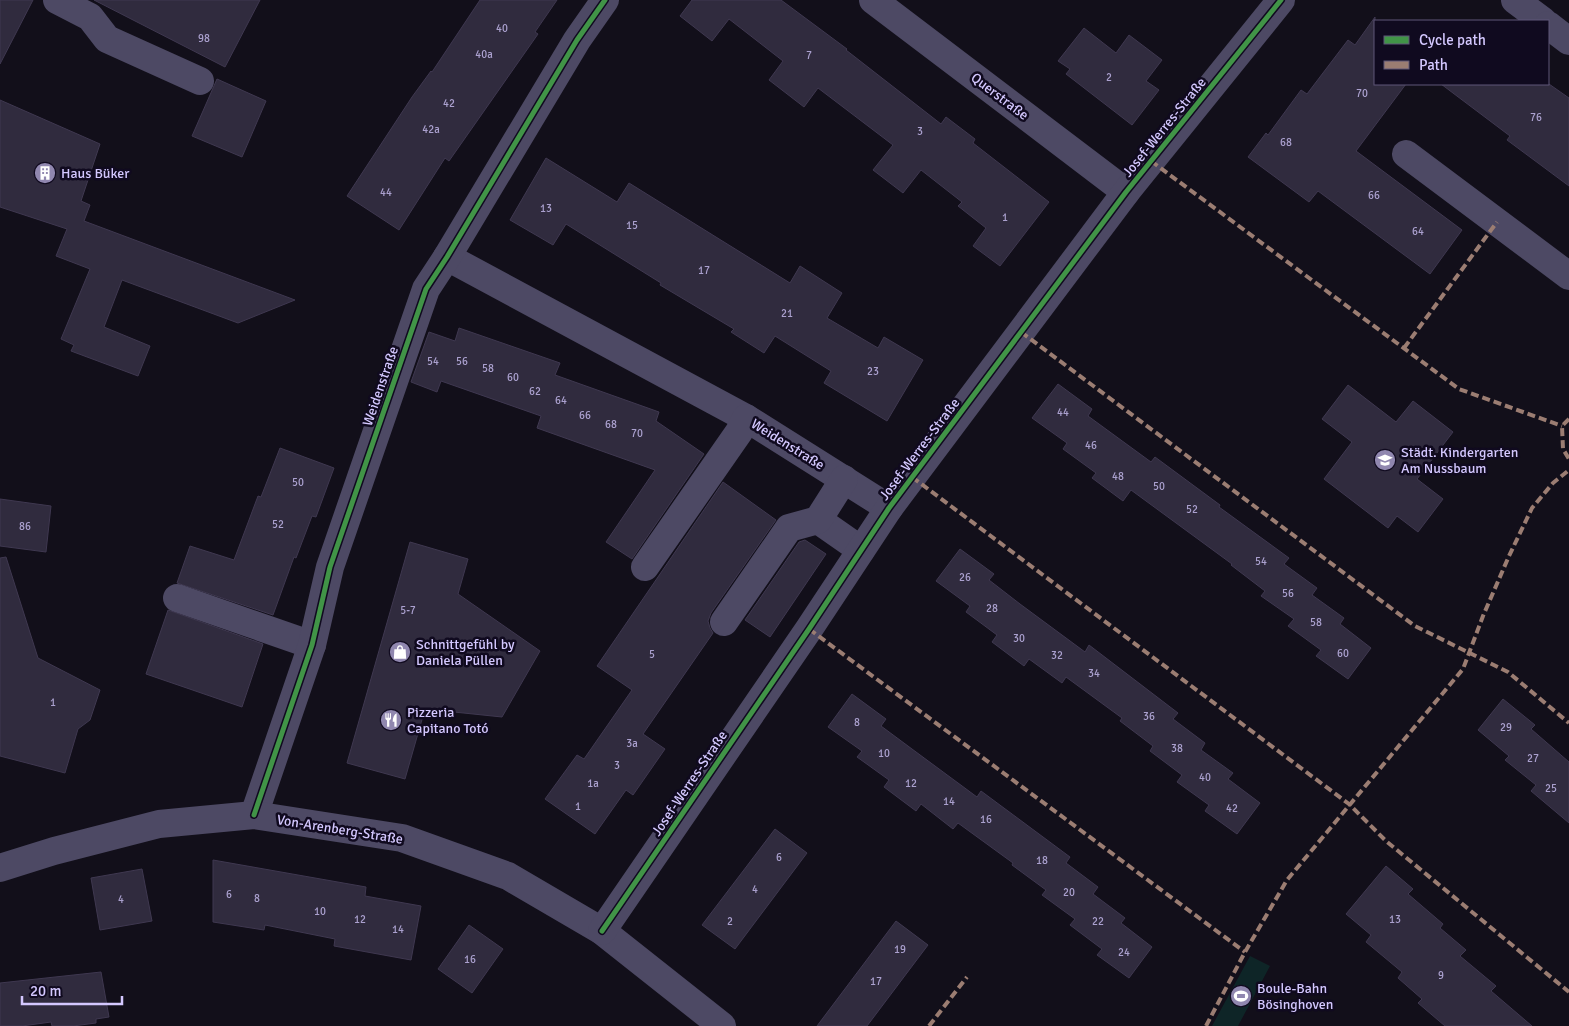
<svg xmlns="http://www.w3.org/2000/svg" width="1569" height="1026" font-family="Signika,sans-serif">
<style>
.green{fill:#0e2527}
.building{fill:#302b3e;stroke:#3f3850}
.lines{fill:none;stroke-linecap:round;stroke-linejoin:round}
.minor{stroke:#4d4964;stroke-width:28}
.quiet{stroke:#9b7d72;stroke-width:4;stroke-dasharray:8 4;stroke-linecap:butt}
.cycleway-casing{stroke:#100a1f;stroke-width:8}
.cycleway{stroke:#419447;stroke-width:5}
.labels{text-anchor:middle;stroke-width:5;stroke-linejoin:round;paint-order:stroke}
.number-label{font-size:11px;fill:#aba1cf}
.street-label{font-size:14px;fill:#d4c8ff;stroke:#100a1f}
.poi-label{font-size:14px;fill:#d4c8ff;stroke:#100a1f;text-anchor:start}
</style>
<rect width="100%" height="100%" fill="#120f1a"/>
<polygon class="green" points="1250,956 1270,966 1238,1026 1212,1026"/>
<g class="building">
<polygon points="0,0 33,0 0,64"/>
<polygon points="94,0 260,0 225,67"/>
<polygon points="480,0 557,0 535,32 538,34 449,161 445,158 399,230 347,196 412,97 431,71 432,72"/>
<polygon points="692,0 781,0 847,49 846,50 941,124 946,117 975,139 973,143 1049,202 1000,266 973,246 986,228 958,206 962,202 921,170 903,193 873,170 893,145 818,88 804,107 769,80 783,61 729,19 712,41 680,16"/>
<polygon points="1375,17 1375,84 1406,84 1356,151 1462,230 1430,274 1318,191 1309,202 1248,157 1266,133 1268,135 1301,90 1307,94 1348,40 1355,45"/>
<polygon points="1084,28 1116,53 1129,35 1162,60 1146,81 1159,90 1132,125 1066,74 1070,69 1058,61"/>
<polygon points="217,79 266,101 242,157 192,136"/>
<polygon points="1441,84 1549,84 1569,98 1569,186 1507,140 1510,136"/>
<polygon points="0,100 100,144 81,201 90,205 84,221 295,300 238,323 122,280 104,327 150,346 138,376 71,351 74,345 61,339 90,269 56,256 67,229 0,207"/>
<polygon points="546,158 617,202 629,183 790,283 800,266 842,293 827,318 878,348 884,337 923,360 887,421 824,383 831,371 775,336 764,353 731,332 734,329 660,285 661,283 566,224 553,245 510,220"/>
<polygon points="459,328 560,363 555,375 659,412 656,421 704,454 632,559 606,542 655,470 537,428 541,416 441,381 437,392 411,382 429,332 455,341"/>
<polygon points="1058,384 1092,409 1088,416 1151,462 1155,457 1220,505 1219,507 1289,558 1284,564 1317,588 1312,595 1344,618 1340,624 1371,648 1348,679 1316,656 1321,650 1288,626 1294,619 1261,596 1265,591 1231,565 1232,564 1131,490 1123,501 1092,478 1096,473 1063,449 1067,443 1032,418"/>
<polygon points="1348,385 1396,422 1413,401 1453,432 1417,479 1443,499 1418,532 1397,516 1388,528 1324,479 1352,442 1322,419"/>
<polygon points="280,448 334,468 316,517 312,516 296,558 294,557 273,615 177,583 190,546 234,560 258,496 261,497"/>
<polygon points="723,482 776,520 711,613 708,621 710,628 713,633 643,734 665,749 633,795 626,790 595,834 545,799 577,755 584,759 632,690 597,666"/>
<polygon points="0,499 51,506 46,552 0,546"/>
<polygon points="805,540 826,554 770,637 745,620 799,542"/>
<polygon points="410,542 468,559 458,594 540,651 502,717 425,709 405,779 347,763"/>
<polygon points="960,549 994,574 989,580 1020,604 1085,652 1089,645 1178,713 1173,719 1205,743 1201,750 1233,773 1228,779 1260,803 1237,834 1205,811 1209,805 1177,782 1182,775 1150,751 1153,746 1120,721 1122,718 1066,677 1062,683 1029,659 1024,666 992,642 997,635 966,612 970,606 936,581"/>
<polygon points="6,557 38,658 100,690 90,720 78,729 65,773 0,756 0,558"/>
<polygon points="168,610 263,644 242,707 146,674"/>
<polygon points="852,694 886,719 881,726 912,749 977,797 981,791 1070,857 1066,863 1098,887 1093,894 1125,918 1121,923 1152,947 1129,978 1097,955 1102,949 1070,925 1075,919 1042,895 1046,890 1012,865 1013,863 958,823 953,829 921,804 916,811 884,787 889,780 857,757 862,751 828,727"/>
<polygon points="1503,699 1535,725 1531,729 1569,762 1569,823 1531,791 1536,785 1505,760 1509,756 1478,730"/>
<polygon points="775,829 807,853 735,949 702,925"/>
<polygon points="213,860 366,887 365,896 421,906 411,960 334,946 335,939 265,925 264,930 213,922"/>
<polygon points="1386,866 1413,889 1408,894 1443,924 1440,928 1466,950 1460,956 1496,986 1491,991 1532,1026 1445,1026 1418,1003 1422,999 1398,978 1402,972 1366,942 1371,935 1346,914"/>
<polygon points="142,869 152,921 100,930 91,878"/>
<polygon points="896,921 928,945 867,1026 817,1026"/>
<polygon points="469,925 503,949 472,993 438,969"/>
<polygon points="101,972 109,1017 96,1019 96,1023 73,1026 52,1026 51,1022 22,1026 0,1026 0,983"/>
</g>
<g class="lines">
<g class="minor">
<polyline points="57,0 90,17 107,39 200,81"/>
<polyline points="873,0 1126,192"/>
<polyline points="1515,0 1543,21"/>
<polyline points="1548,25 1569,41"/>
<polyline points="1406,154 1569,276"/>
<polyline points="447,257 746,418 889,508"/>
<polyline points="818,520 861,550"/>
<polyline points="645,567 739,432 746,418"/>
<polyline points="177,598 312,645"/>
<polyline points="724,622 789,528 818,520 844,479"/>
<polyline points="254,815 312,645 330,567 426,289 447,257 577,40 605,0"/>
<polyline points="0,868 54,851 159,824 254,815 402,838 508,876 602,931 722,1026"/>
<polyline points="602,931 809,629 889,508 1126,192 1281,0"/>
</g>
<g class="quiet">
<polyline points="1151,161 1459,389 1562,426"/>
<polyline points="1021,332 1415,626 1508,672 1569,723"/>
<polyline points="1404,348 1497,222"/>
<polyline points="1569,419 1562,426 1563,449 1569,459"/>
<polyline points="912,477 1349,804 1386,841 1569,992"/>
<polyline points="809,629 1245,952"/>
<polyline points="929,1026 967,977"/>
<polyline points="1206,1026 1245,952 1287,880 1463,669 1483,616 1509,556 1532,508 1553,483 1569,470"/>
</g>
<g class="cycleway-casing">
<g id="cycleway">
<polyline points="254,815 312,645 330,567 426,289 447,257 577,40 605,0"/>
<polyline points="602,931 809,629 889,508 1126,192 1281,0"/>
</g>
</g>
<use href="#cycleway" class="cycleway"/>
</g>
<defs>
<g id="building-disc" transform="scale(1.125)"><circle r="9.5" fill="#9087af" stroke="#100a1f"/><path d="M-4-6H4V6H1V3H-1V6H-4ZM-2.5-4.3h1.7v1.8h-1.7ZM.8-4.3h1.7v1.8H.8ZM-2.5-1h1.7V.8h-1.7ZM.8-1h1.7V.8H.8Z" fill="#fff"/></g>
<g id="school-disc" transform="scale(1.125)"><circle r="9.5" fill="#9087af" stroke="#100a1f"/><path d="M0-5L7-2L0 1L-7-2ZM-4 1L0 2.5L4 1V4Q0 6-4 4Z" fill="#fff"/></g>
<g id="shop-disc" transform="scale(1.125)"><circle r="9.5" fill="#9087af" stroke="#100a1f"/><path d="M-5-2.5h2.3a2.7 3.5 0 0 1 5.4 0H5L5.5 6h-11ZM-1.5-2.5h3a1.5 2.3 0 0 0-3 0Z" fill="#fff"/></g>
<g id="restaurant-disc" transform="scale(1.125)"><circle r="9.5" fill="#9087af" stroke="#100a1f"/><path d="M-5-6h1v4h1v-4h1v4h1v-4h1v5L-1.5 .5V6h-2V.5L-5-1ZM5-6V6H3V1.5H1.5Q1.5-4 5-6Z" fill="#fff"/></g>
<g id="stadium-disc" transform="scale(1.125)"><circle r="9.5" fill="#9087af" stroke="#100a1f"/><path d="M0-5a6.5 5 0 1 0 0 10a6.5 5 0 1 0 0-10ZM-3.5-1.8h7v3.6h-7Z" fill="#fff"/></g>
</defs>
<g fill-rule="evenodd">
<use href="#building-disc" x="45" y="173"/>
<use href="#school-disc" x="1385" y="460"/>
<use href="#shop-disc" x="400" y="652"/>
<use href="#restaurant-disc" x="391" y="720"/>
<use href="#stadium-disc" x="1241" y="996"/>
</g>
<g class="labels">
<g class="number-label">
<text x="502" y="32">40</text>
<text x="204" y="42">98</text>
<text x="484" y="58">40a</text>
<text x="809" y="59">7</text>
<text x="1109" y="81">2</text>
<text x="1362" y="97">70</text>
<text x="449" y="107">42</text>
<text x="1536" y="121">76</text>
<text x="431" y="133">42a</text>
<text x="920" y="135">3</text>
<text x="1286" y="146">68</text>
<text x="386" y="196">44</text>
<text x="1374" y="199">66</text>
<text x="546" y="212">13</text>
<text x="1005" y="221">1</text>
<text x="632" y="229">15</text>
<text x="1418" y="235">64</text>
<text x="704" y="274">17</text>
<text x="787" y="317">21</text>
<text x="433" y="365">54</text>
<text x="462" y="365">56</text>
<text x="488" y="372">58</text>
<text x="873" y="375">23</text>
<text x="513" y="381">60</text>
<text x="535" y="395">62</text>
<text x="561" y="404">64</text>
<text x="1063" y="416">44</text>
<text x="585" y="419">66</text>
<text x="611" y="428">68</text>
<text x="637" y="437">70</text>
<text x="1091" y="449">46</text>
<text x="1118" y="480">48</text>
<text x="298" y="486">50</text>
<text x="1159" y="490">50</text>
<text x="1192" y="513">52</text>
<text x="278" y="528">52</text>
<text x="25" y="530">86</text>
<text x="1261" y="565">54</text>
<text x="965" y="581">26</text>
<text x="1288" y="597">56</text>
<text x="992" y="612">28</text>
<text x="408" y="614">5-7</text>
<text x="1316" y="626">58</text>
<text x="1019" y="642">30</text>
<text x="1343" y="657">60</text>
<text x="652" y="658">5</text>
<text x="1057" y="659">32</text>
<text x="1094" y="677">34</text>
<text x="53" y="706">1</text>
<text x="1149" y="720">36</text>
<text x="857" y="726">8</text>
<text x="1506" y="731">29</text>
<text x="632" y="747">3a</text>
<text x="1177" y="752">38</text>
<text x="884" y="757">10</text>
<text x="1533" y="762">27</text>
<text x="617" y="769">3</text>
<text x="1205" y="781">40</text>
<text x="593" y="787">1a</text>
<text x="911" y="787">12</text>
<text x="1551" y="792">25</text>
<text x="949" y="805">14</text>
<text x="578" y="810">1</text>
<text x="1232" y="812">42</text>
<text x="986" y="823">16</text>
<text x="779" y="861">6</text>
<text x="1042" y="864">18</text>
<text x="755" y="893">4</text>
<text x="1069" y="896">20</text>
<text x="229" y="898">6</text>
<text x="257" y="902">8</text>
<text x="121" y="903">4</text>
<text x="320" y="915">10</text>
<text x="360" y="923">12</text>
<text x="1395" y="923">13</text>
<text x="730" y="925">2</text>
<text x="1098" y="925">22</text>
<text x="398" y="933">14</text>
<text x="900" y="953">19</text>
<text x="1124" y="956">24</text>
<text x="470" y="963">16</text>
<text x="1441" y="979">9</text>
<text x="876" y="985">17</text>
</g>
<g class="street-label">
<text transform="translate(1000 96) rotate(37)" y="5">Querstraße</text>
<text transform="translate(1164 127) rotate(-51)" y="5">Josef-Werres-Straße</text>
<text transform="translate(380 386) rotate(-71)" y="5">Weidenstraße</text>
<text transform="translate(788 444) rotate(32)" y="5">Weidenstraße</text>
<text transform="translate(919 449) rotate(-53)" y="5">Josef-Werres-Straße</text>
<text transform="translate(689 783) rotate(-56)" y="5">Josef-Werres-Straße</text>
<text transform="translate(340 829) rotate(9)" y="5">Von-Arenberg-Straße</text>
</g>
<g class="poi-label">
<text x="61" y="178">Haus Büker</text>
<text x="1401" y="457">Städt. Kindergarten<tspan x="1401" dy="16">Am Nussbaum</tspan></text>
<text x="416" y="649">Schnittgefühl by<tspan x="416" dy="16">Daniela Püllen</tspan></text>
<text x="407" y="717">Pizzeria<tspan x="407" dy="16">Capitano Totó</tspan></text>
<text x="1257" y="993">Boule-Bahn<tspan x="1257" dy="16">Bösinghoven</tspan></text>
</g>
</g>
<rect x="1374" y="20" width="175" height="65" fill="#100a1f" stroke="#5e5679"/>
<rect x="1384" y="36" width="25" height="8" fill="#419447" stroke="#5e5679"/>
<text x="1419" y="45" font-size="15" fill="#d4c8ff">Cycle path</text>
<rect x="1384" y="61" width="25" height="8" fill="#9b7d72" stroke="#5e5679"/>
<text x="1419" y="70" font-size="15" fill="#d4c8ff">Path</text>
<path d="M22 996v8h100v-8" fill="none" stroke="#d4c8ff" stroke-width="2.5"/>
<text x="30" y="996" font-size="15" fill="#d4c8ff" stroke="#100a1f" stroke-width="4" paint-order="stroke">20 m</text>
</svg>
